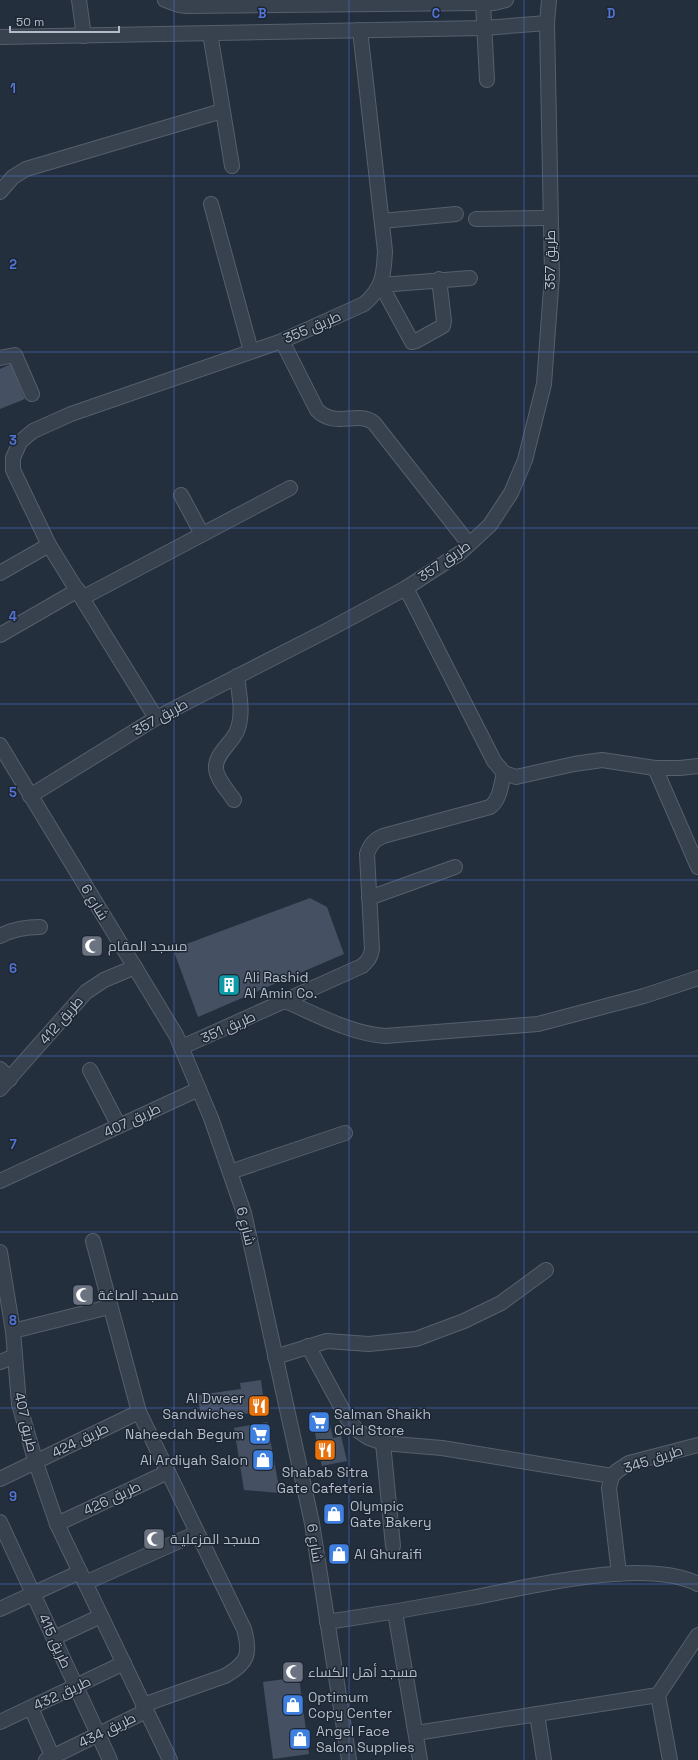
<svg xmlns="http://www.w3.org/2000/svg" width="698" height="1760" font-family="'Space Grotesk',Cairo,sans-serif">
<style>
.building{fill:#455162}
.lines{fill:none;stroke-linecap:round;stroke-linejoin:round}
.minor-casing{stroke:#565f6c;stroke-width:16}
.minor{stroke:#38414e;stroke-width:14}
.grid{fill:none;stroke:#5274d3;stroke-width:1;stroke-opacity:0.55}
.labels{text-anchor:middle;stroke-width:3;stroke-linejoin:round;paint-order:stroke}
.street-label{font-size:14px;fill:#b4bcc9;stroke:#1d2633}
.poi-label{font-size:14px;fill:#b4bcc9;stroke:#1d2633;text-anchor:start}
.grid-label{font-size:13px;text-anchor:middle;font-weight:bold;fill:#5274d3;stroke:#1d2633;stroke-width:3;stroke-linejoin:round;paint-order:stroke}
</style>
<rect width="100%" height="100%" fill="#242f3e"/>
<g class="building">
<polygon points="11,364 25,399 0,409 0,369"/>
<polygon points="310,898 327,907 344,954 198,1017 173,949"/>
<polygon points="261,1380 265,1411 201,1420 198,1395 241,1389 240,1383"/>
<polygon points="327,1412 333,1438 341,1436 347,1461 322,1466 311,1415"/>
<polygon points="267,1422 280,1493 244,1490 234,1428"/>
<polygon points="299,1677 309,1754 273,1759 263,1682"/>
</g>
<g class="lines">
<g class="minor-casing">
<g id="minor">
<polyline points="79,0 84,36"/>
<polyline points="165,0 179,5 187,6 483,3 494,3 506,0"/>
<polyline points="483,3 487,80"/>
<polyline points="210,33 232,166"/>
<polyline points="0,37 484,28 547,23"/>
<polyline points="0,192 13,177 26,169 222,111"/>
<polyline points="211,204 251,351"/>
<polyline points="476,219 550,218"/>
<polyline points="382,221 456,214"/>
<polyline points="439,279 444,321 443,326 416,341 412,342 381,285 470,278"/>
<path d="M 282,341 L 317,410 C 336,429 358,410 374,423 L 469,544"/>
<polyline points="0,358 15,355 32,394"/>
<polyline points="181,495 202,534"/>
<polyline points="0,573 49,545"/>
<polyline points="406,588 494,761 504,773 516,777 574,764 602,760 655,768 680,768 698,766"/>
<polyline points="82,598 290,488"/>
<polyline points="0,635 78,590"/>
<path d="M 156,718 L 49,545 L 13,470 L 13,458 L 20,442 L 33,431 L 71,414 L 282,341 L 364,304 C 383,288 384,274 385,251 L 360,30"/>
<polyline points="0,745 176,1035 211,1118 244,1213 312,1523 349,1760"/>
<polyline points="655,768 698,867"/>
<polyline points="30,796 156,718 328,630 406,588 460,553 490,525 511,493 525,460 544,384 552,275 547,23 549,0"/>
<path d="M 234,800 C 228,791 216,778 216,768 C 215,754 232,743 237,731 C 244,713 239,695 237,676"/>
<polyline points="369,898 455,867"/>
<path d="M 0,936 C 13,929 25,927 40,927"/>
<path d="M 285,1001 C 318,1015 349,1033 385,1036 L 538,1024 L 644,996 L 698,978"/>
<path d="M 182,1047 L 362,966 C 368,961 371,957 372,949 L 367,854 C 370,845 374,840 383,836 L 490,807 C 500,800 501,785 504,773"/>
<polyline points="0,1069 10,1079"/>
<polyline points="90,1070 119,1126"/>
<polyline points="0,1089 86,992 104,980 135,967"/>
<polyline points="230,1172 345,1133"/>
<polyline points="0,1181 199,1089"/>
<path d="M 93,1241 L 139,1412 L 244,1629 C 251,1654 248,1663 225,1676 L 143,1705"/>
<polyline points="0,1252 13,1331 19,1404 36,1463 57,1524 170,1760"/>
<polyline points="13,1331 109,1307"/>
<polyline points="308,1346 347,1418 357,1430 369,1438 383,1443 442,1448 612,1476"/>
<polyline points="275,1357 327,1341 369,1344 416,1339 464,1321 501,1303 546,1270"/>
<polyline points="0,1362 15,1356"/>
<polyline points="383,1443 393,1546"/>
<polyline points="0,1479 139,1412"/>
<polyline points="0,1522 110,1760"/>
<polyline points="57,1524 168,1472"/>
<polyline points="619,1574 609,1488 612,1476 617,1471 629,1463 698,1445"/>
<polyline points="85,1583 197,1533"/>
<polyline points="0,1609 80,1572"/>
<polyline points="395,1612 420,1760"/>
<path d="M 327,1622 C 375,1615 423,1607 471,1598 C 529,1587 645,1557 698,1584"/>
<polyline points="54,1638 101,1616"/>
<polyline points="31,1708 54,1760"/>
<polyline points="537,1714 544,1760"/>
<polyline points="0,1722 124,1663"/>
<polyline points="416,1733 658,1695"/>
<polyline points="46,1760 146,1711"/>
<polyline points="670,1760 658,1695 698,1635"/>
</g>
</g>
<use href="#minor" class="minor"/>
</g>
<path class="grid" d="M 174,0 L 174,1760M 349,0 L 349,1760M 524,0 L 524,1760M 0,176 L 698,176M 0,352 L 698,352M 0,528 L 698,528M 0,704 L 698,704M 0,880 L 698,880M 0,1056 L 698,1056M 0,1232 L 698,1232M 0,1408 L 698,1408M 0,1584 L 698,1584"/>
<defs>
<g id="mosque-square" transform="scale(1.15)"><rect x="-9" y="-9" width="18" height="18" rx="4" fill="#6b7280" stroke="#1d2633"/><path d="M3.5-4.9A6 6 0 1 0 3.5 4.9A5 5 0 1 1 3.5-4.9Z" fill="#fff"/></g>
<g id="building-square" transform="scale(1.15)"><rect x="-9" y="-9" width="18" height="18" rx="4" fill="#0f9aa8" stroke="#1d2633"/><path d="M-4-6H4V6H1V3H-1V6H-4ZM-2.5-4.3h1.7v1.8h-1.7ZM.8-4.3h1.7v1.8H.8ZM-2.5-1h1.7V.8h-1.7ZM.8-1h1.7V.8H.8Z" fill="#fff"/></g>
<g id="restaurant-square" transform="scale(1.15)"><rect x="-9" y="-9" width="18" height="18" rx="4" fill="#e8710a" stroke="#1d2633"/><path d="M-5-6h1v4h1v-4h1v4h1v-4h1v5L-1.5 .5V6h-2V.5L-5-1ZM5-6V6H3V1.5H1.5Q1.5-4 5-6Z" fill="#fff"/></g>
<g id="supermarket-square" transform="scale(1.15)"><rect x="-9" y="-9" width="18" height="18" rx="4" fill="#3f7fe0" stroke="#1d2633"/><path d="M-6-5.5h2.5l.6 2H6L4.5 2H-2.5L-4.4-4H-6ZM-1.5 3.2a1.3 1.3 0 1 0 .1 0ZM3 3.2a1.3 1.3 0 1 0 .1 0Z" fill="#fff"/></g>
<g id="shop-square" transform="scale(1.15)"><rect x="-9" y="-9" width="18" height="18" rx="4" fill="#3f7fe0" stroke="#1d2633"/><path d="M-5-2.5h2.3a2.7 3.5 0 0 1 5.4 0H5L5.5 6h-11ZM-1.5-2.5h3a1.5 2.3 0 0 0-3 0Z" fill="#fff"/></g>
</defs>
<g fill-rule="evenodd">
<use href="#mosque-square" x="92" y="946"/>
<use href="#building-square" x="229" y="985"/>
<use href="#mosque-square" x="83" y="1295"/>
<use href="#restaurant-square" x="259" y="1406"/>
<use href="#supermarket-square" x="319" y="1422"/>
<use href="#supermarket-square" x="260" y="1434"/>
<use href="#restaurant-square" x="325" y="1450"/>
<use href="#shop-square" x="263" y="1460"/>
<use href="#shop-square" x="334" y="1514"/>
<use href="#mosque-square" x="154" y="1539"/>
<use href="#shop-square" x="339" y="1554"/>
<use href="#mosque-square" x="293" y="1672"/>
<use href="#shop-square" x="293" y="1705"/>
<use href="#shop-square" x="300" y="1739"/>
</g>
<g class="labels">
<g class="street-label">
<text transform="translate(550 260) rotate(-90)" y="5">طريق 357</text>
<text transform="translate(312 327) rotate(-23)" y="5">طريق 355</text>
<text transform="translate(444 561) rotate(-35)" y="5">طريق 357</text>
<text transform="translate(160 717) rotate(-29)" y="5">طريق 357</text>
<text transform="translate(95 902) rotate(59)" y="5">شارع 6</text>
<text transform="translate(61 1020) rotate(-49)" y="5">طريق 412</text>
<text transform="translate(228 1027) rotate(-24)" y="5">طريق 351</text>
<text transform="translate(132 1120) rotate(-25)" y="5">طريق 407</text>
<text transform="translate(246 1226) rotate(76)" y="5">شارع 6</text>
<text transform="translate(26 1422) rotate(77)" y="5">طريق 407</text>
<text transform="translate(80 1440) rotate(-26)" y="5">طريق 424</text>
<text transform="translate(653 1459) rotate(-18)" y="5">طريق 345</text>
<text transform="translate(112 1498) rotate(-25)" y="5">طريق 426</text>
<text transform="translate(315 1543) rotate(81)" y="5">شارع 6</text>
<text transform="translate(55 1641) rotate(65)" y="5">طريق 415</text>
<text transform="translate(62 1693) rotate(-25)" y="5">طريق 432</text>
<text transform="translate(107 1730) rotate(-26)" y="5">طريق 434</text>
</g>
<g class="poi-label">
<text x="108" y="951">مسجد المقام</text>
<text x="244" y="982">Ali Rashid<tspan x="244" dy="16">Al Amin Co.</tspan></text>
<text x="98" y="1300">مسجد الصاغة</text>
<text x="244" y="1403" text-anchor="end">Al Dweer<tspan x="244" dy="16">Sandwiches</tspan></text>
<text x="334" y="1419">Salman Shaikh<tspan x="334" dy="16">Cold Store</tspan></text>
<text x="244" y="1439" text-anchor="end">Naheedah Begum</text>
<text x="248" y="1465" text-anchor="end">Al Ardiyah Salon</text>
<text x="325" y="1477" text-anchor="middle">Shabab Sitra<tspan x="325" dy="16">Gate Cafeteria</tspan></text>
<text x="350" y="1511">Olympic<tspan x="350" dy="16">Gate Bakery</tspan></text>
<text x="170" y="1544">مسجد المزعليـة</text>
<text x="354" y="1559">Al Ghuraifi</text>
<text x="308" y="1677">مسجد أهل الكساء</text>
<text x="308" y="1702">Optimum<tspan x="308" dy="16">Copy Center</tspan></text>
<text x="316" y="1736">Angel Face<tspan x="316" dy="16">Salon Supplies</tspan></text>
</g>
</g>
<g class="grid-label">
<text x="262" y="18">B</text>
<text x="436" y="18">C</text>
<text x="611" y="18">D</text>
<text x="13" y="93">1</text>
<text x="13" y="269">2</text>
<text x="13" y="445">3</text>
<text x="13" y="621">4</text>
<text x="13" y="797">5</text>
<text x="13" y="973">6</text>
<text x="13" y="1149">7</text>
<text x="13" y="1325">8</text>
<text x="13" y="1501">9</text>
</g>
<path d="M10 26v6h109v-6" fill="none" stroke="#b4bcc9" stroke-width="2"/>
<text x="16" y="26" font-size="12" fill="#b4bcc9" stroke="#1d2633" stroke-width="3" paint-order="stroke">50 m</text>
</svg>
